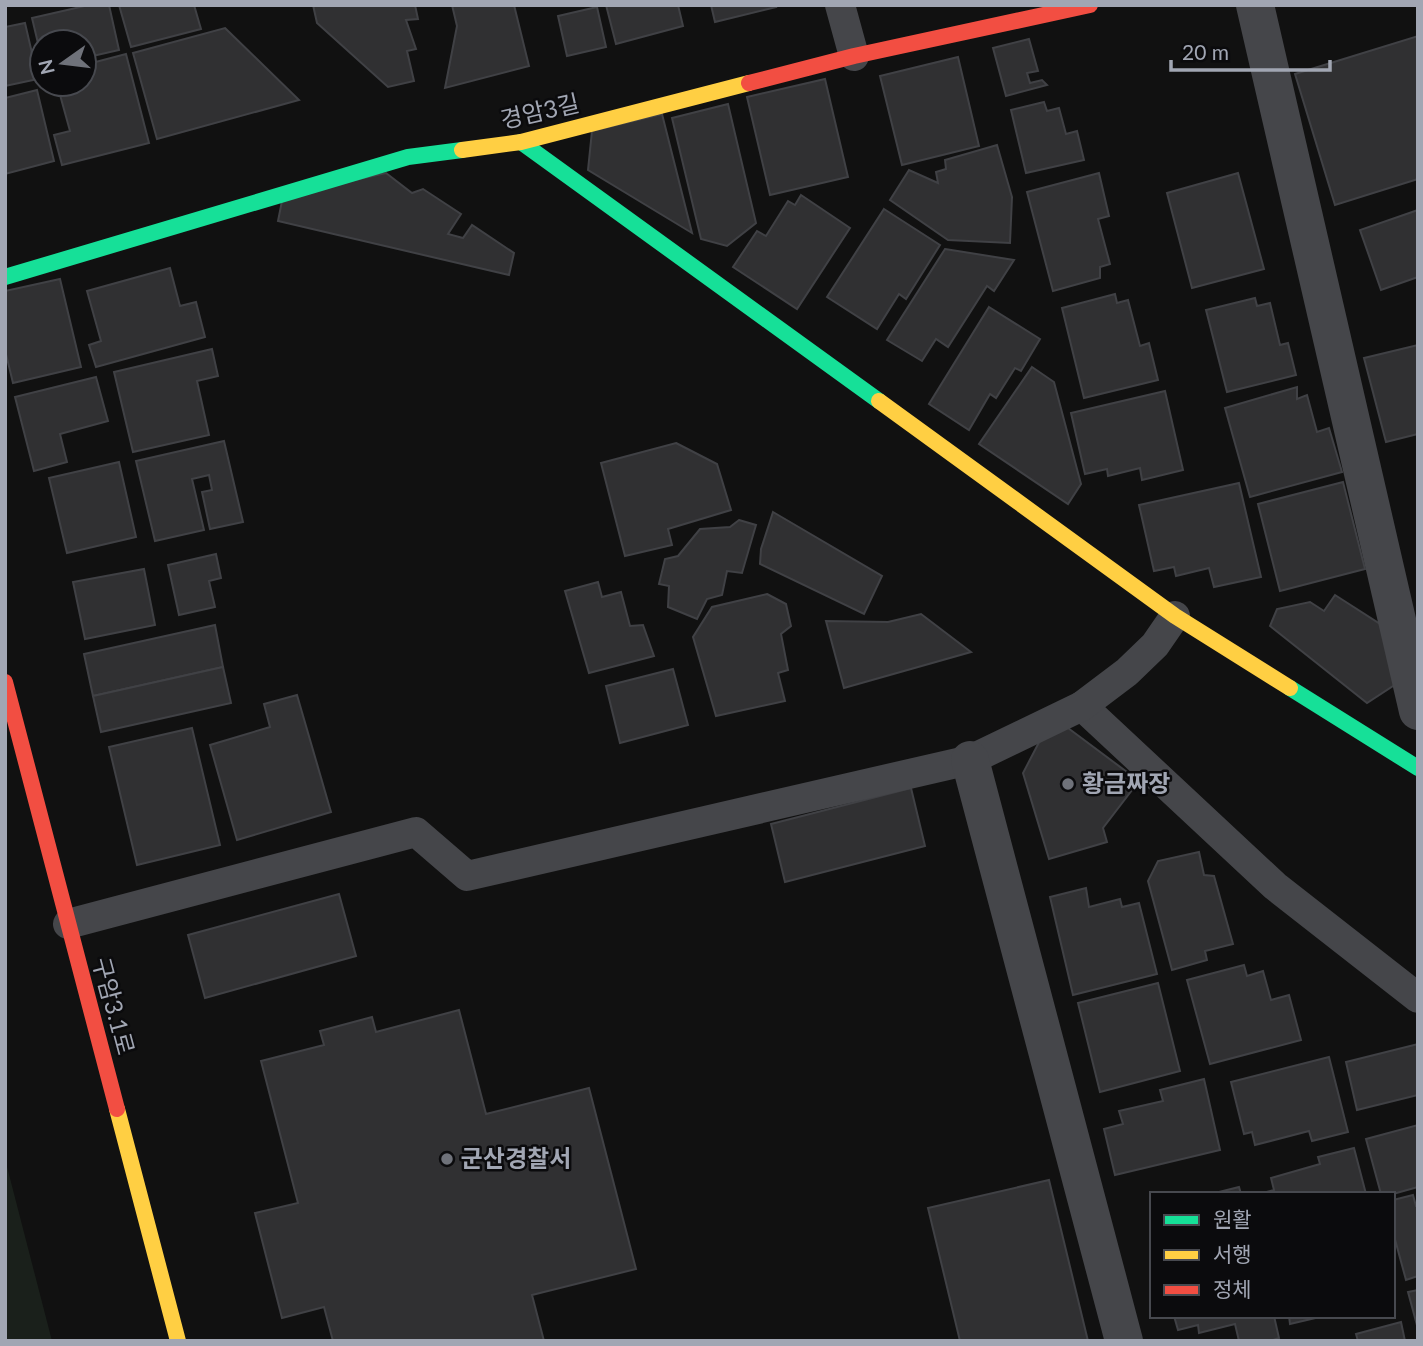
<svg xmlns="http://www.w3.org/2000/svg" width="1423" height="1346" font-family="Lato,'Noto Sans KR',sans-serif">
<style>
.green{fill:#1a201b}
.building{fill:#303032;stroke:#404145;stroke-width:2}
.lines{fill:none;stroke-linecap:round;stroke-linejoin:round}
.lane{stroke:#45464a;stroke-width:30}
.street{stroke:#45464a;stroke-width:38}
.fast{stroke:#16e098;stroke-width:16}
.slow{stroke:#ffcf43;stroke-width:16}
.jam{stroke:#f24e42;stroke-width:16}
.poi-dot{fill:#6f727a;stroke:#0b0b0d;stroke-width:2.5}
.labels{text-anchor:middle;stroke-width:5;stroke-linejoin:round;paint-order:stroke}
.street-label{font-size:24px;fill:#a1a6b3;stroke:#0b0b0d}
.poi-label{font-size:24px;font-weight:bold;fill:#a1a6b3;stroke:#0b0b0d;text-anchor:start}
</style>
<rect width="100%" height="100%" fill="#111"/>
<polygon class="green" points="5,1159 52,1341 5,1341"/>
<g class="building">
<polygon points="89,5 109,5 119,50 84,58 84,42 42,42 42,60 32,18"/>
<polygon points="119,5 194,5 201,29 131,47"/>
<polygon points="313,5 415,5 418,19 406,20 416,49 407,51 414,81 388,87 317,23"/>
<polygon points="452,5 514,5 529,66 445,88 457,26"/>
<polygon points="606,5 678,5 683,26 616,44"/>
<polygon points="711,5 775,5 776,7 715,22"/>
<polygon points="597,7 606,47 567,56 558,16"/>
<polygon points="25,23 38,79 5,86 5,27"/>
<polygon points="225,28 299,100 157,139 133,53"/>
<polygon points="1418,36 1418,179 1335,205 1295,74"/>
<polygon points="1029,39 1038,71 1027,73 1030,83 1042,80 1047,85 1006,96 993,48"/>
<polygon points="126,54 149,143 62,165 54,135 70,131 57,84 84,84 84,65"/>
<polygon points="958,57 979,146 902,165 880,76"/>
<polygon points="825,79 848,177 770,195 747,97"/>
<polygon points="37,90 54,161 5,174 5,98"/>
<polygon points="1044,102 1047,111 1059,108 1066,134 1077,131 1084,160 1026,173 1011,110"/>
<polygon points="728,104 756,223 727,246 701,239 672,118"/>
<polygon points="662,114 692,233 588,170 592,131"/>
<polygon points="997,145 1012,197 1010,243 948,240 890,200 909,170 938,183 936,172 946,169 945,160"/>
<polygon points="386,173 412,193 423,189 461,214 448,234 463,238 472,225 514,253 509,275 278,221 283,196"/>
<polygon points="1099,173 1109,216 1098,219 1110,264 1100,267 1100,278 1053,291 1027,192"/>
<polygon points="1238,173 1264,269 1192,288 1167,193"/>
<polygon points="801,195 850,228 797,309 733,267 757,231 766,236 788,201 795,205"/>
<polygon points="884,209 940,245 906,299 899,294 877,329 827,297"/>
<polygon points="1418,210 1418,277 1381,290 1360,230"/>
<polygon points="945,249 1014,260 994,291 987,286 948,347 936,339 922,361 887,340"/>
<polygon points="170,268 180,306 196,302 205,337 96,367 89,345 101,341 87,291"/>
<polygon points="60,279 81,367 13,383 5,350 5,291"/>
<polygon points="1115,294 1117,303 1128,300 1140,346 1149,343 1158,380 1084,398 1062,308"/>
<polygon points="1255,298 1257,306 1270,303 1280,345 1288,343 1296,375 1227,392 1206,310"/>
<polygon points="989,307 1040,339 1021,371 1015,368 996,398 990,394 969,430 929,404"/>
<polygon points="1418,345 1418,434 1386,442 1364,358"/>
<polygon points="212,349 218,376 197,381 209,435 133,452 114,372"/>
<polygon points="1032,367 1054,382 1081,484 1068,504 979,444"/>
<polygon points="96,377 108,421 60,434 67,462 34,471 15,397"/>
<polygon points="1297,387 1297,399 1307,395 1317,432 1329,428 1342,472 1250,497 1225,408"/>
<polygon points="1165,391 1183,470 1142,480 1140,468 1108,476 1107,469 1085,474 1071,413"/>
<polygon points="224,441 243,522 210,529 202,492 212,490 209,475 192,479 204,530 155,541 136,461"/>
<polygon points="676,443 717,464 731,510 668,529 672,545 625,556 601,463"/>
<polygon points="119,462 136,537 67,553 49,478"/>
<polygon points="1343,482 1365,569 1280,591 1258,504"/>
<polygon points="1239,483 1261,577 1214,587 1209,568 1176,576 1174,567 1154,571 1139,505"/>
<polygon points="773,512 882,576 864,614 760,564 761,549"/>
<polygon points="739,520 756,525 742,573 727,571 722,595 707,599 697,619 668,607 669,586 659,584 665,559 678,556 700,529 730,527"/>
<polygon points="216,554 221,578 209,581 215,607 179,615 168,565"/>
<polygon points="144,569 155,625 85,639 73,582"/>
<polygon points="598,582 602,597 621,592 630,626 643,625 654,656 589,673 565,591"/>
<polygon points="767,594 786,604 791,626 781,634 788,670 778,673 785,701 716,716 693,637 712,607"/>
<polygon points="1335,595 1380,624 1396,684 1367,703 1270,626 1277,609 1310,602 1324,611"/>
<polygon points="921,614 971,652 844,688 826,621 888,622"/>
<polygon points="215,625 223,667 93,696 84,654"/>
<polygon points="223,667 231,703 101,732 93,696"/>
<polygon points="673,669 688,725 620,743 606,686"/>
<polygon points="297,695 331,812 237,840 210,745 270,727 264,704"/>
<polygon points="1064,725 1139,781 1103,828 1107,842 1049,859 1023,773 1046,729"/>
<polygon points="192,728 220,845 137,865 109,747"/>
<polygon points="911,788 925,846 785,882 771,824"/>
<polygon points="1199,852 1204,875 1214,876 1233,944 1205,951 1207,960 1172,970 1148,881 1158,861"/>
<polygon points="1086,888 1089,907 1120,899 1122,907 1139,903 1157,974 1073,995 1050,897"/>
<polygon points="339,894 356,956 205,998 188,935"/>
<polygon points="1244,965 1247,976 1263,971 1271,1000 1289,995 1301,1040 1210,1064 1187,980"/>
<polygon points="1158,983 1180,1071 1100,1092 1078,1003"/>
<polygon points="459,1010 486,1114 589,1088 636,1269 532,1295 544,1341 333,1341 324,1307 282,1318 255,1213 298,1203 261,1061 324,1045 320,1031 372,1017 376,1032"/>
<polygon points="1418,1044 1418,1095 1357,1110 1346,1062"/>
<polygon points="1329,1057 1348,1132 1312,1141 1309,1131 1255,1145 1252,1132 1244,1134 1231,1082"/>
<polygon points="1204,1079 1220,1150 1115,1175 1104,1129 1123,1124 1119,1111 1163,1101 1160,1090"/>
<polygon points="1418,1125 1418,1187 1393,1194 1381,1194 1366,1139"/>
<polygon points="1354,1148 1366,1194 1259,1194 1274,1190 1271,1178 1320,1164 1318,1157"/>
<polygon points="1049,1180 1088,1341 960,1341 928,1208"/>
<polygon points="1239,1187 1241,1194 1211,1194"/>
<polygon points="1413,1195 1416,1206 1418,1206 1418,1276 1406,1280 1393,1232 1393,1200"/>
<polygon points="1418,1290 1418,1329 1408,1292"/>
<polygon points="1174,1316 1274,1316 1279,1338 1270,1341 1239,1341 1235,1324 1199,1333 1198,1325 1178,1330"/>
<polygon points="1289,1316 1324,1316 1290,1324"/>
<polygon points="1401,1322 1405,1341 1358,1341 1356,1334"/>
</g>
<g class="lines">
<g class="lane">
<polyline points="840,5 854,56"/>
<polyline points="1082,706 1275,886 1418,998"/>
<polyline points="68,924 416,832 467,876 970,760 1082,706 1127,672 1155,645 1175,616"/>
</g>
<g class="street">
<polyline points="1255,5 1418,711"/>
<polyline points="970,760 1124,1341"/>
</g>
<g class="fast">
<polyline points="521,142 879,401"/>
<polyline points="5,277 408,157 462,150"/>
<polyline points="1290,688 1418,768"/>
</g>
<g class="slow">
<polyline points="462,150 521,142 749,83"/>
<polyline points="879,401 1175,616 1290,688"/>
<polyline points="117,1109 178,1341"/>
</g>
<g class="jam">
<polyline points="749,83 854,56 1090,5"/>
<polyline points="5,682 117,1109"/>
</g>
</g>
<g class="poi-dot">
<circle cx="1068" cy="784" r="7"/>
<circle cx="447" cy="1159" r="7"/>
</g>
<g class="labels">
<g class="street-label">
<text transform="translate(540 112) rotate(-13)" y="8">경암3길</text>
<text transform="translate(113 1006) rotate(75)" y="8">구암3.1로</text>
</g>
<g class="poi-label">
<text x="1082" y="792">황금짜장</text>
<text x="461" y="1167">군산경찰서</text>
</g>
</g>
<rect width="1423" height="1346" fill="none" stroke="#a1a6b3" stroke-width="14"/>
<rect x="1150" y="1192" width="245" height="126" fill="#0b0b0d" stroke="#47494f" stroke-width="2"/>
<rect x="1164" y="1215" width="35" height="10" fill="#16e098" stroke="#47494f" stroke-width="2"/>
<text x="1213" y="1227" font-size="21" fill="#a1a6b3">원활</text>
<rect x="1164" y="1250" width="35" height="10" fill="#ffcf43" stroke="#47494f" stroke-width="2"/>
<text x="1213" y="1262" font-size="21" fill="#a1a6b3">서행</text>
<rect x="1164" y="1285" width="35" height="10" fill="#f24e42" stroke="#47494f" stroke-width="2"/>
<text x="1213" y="1297" font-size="21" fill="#a1a6b3">정체</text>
<g transform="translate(63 63) rotate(256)"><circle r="33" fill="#0b0b0d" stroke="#47494f" stroke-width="2"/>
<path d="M0-5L12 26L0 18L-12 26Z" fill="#6f727a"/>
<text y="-10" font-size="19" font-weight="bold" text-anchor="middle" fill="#a1a6b3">N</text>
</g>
<path d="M1171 60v10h159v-10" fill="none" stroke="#a1a6b3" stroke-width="3.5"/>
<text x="1182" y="60" font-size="21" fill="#a1a6b3" stroke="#0b0b0d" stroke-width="5" paint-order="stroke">20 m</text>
</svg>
